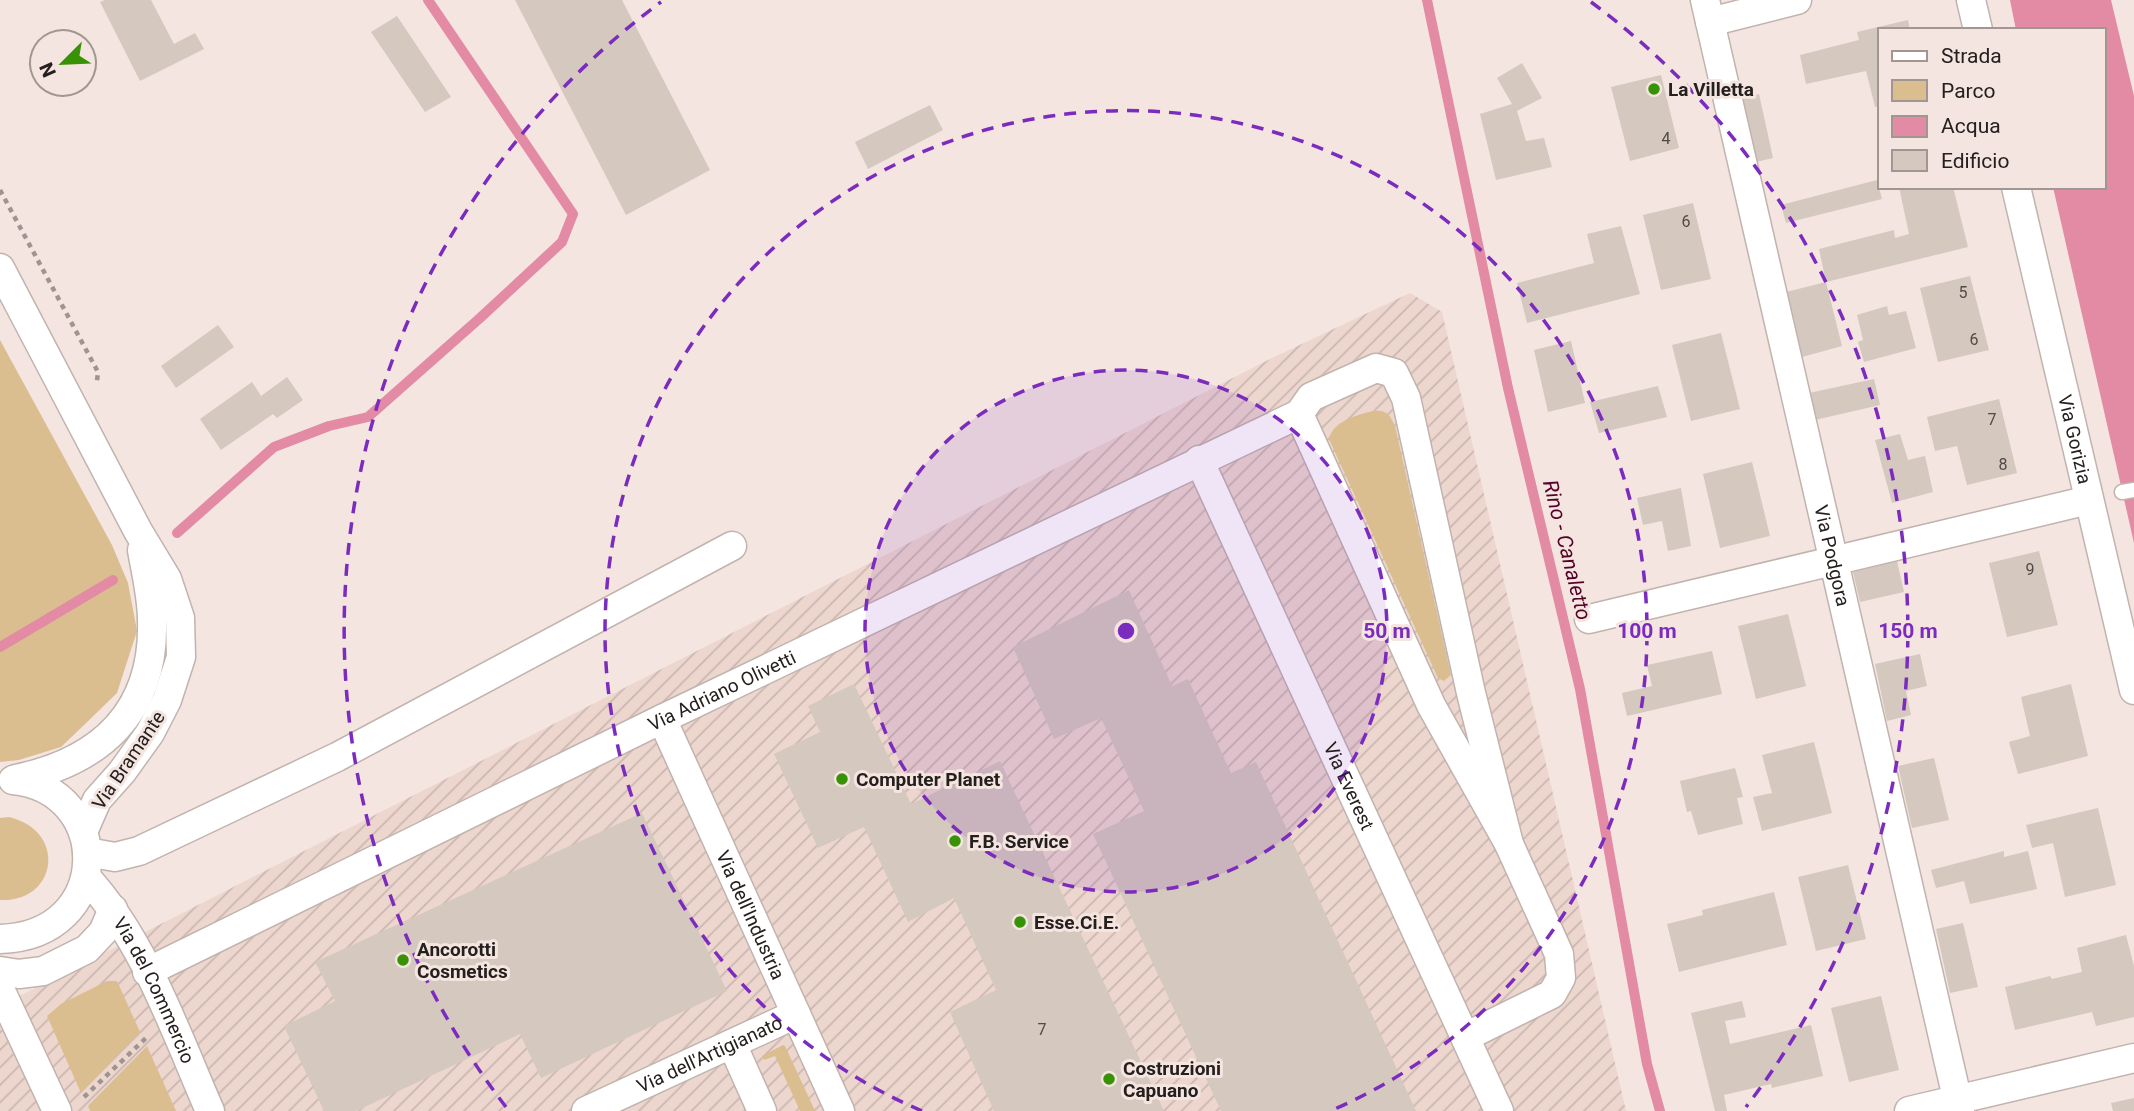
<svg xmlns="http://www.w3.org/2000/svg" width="2134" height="1111" font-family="Roboto,sans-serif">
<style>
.industrial{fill:url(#industrial-furrows)}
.green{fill:#dbbe90}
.water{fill:#e38aa4}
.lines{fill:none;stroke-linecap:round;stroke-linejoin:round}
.stream{stroke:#e38aa4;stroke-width:10}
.building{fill:#d4c8bf}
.service-casing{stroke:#c1b3ae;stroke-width:17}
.minor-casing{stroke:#c1b3ae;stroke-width:31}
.path{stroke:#9f9490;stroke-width:4.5;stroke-dasharray:5 5;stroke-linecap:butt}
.service{stroke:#fff;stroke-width:14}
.minor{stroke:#fff;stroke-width:28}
.ring{fill:none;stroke:#7b2cbf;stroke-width:3.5;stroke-dasharray:12 9}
.poi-dot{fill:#389205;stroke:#f4e5e0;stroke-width:2.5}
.labels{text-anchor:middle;stroke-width:6;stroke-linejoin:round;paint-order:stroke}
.number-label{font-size:16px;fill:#514a46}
.poi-label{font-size:19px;font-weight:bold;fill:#25201e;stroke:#f4e5e0;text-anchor:start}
.street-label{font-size:19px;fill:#25201e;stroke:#f4e5e0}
.water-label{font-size:21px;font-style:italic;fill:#540228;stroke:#f4e5e0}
.centre{fill:#7b2cbf;stroke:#f4e5e0;stroke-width:3.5}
.ring-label{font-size:21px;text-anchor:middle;font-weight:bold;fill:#7b2cbf;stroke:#f4e5e0;stroke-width:6;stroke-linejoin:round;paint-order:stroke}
</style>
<defs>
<pattern id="industrial-furrows" width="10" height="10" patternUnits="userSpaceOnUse" patternTransform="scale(1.75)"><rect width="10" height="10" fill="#edd6ce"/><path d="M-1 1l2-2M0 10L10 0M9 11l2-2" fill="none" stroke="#cbb7b0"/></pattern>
</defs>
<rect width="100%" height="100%" fill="#f4e5e0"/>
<polygon class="industrial" points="1410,293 1442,312 1626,1111 0,1111 0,1006 1272,358"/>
<g class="green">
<polygon points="0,340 112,545 128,583 137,631 117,693 82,727 61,747 19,760 0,762"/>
<path d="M 1373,411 C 1387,410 1389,414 1395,426 L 1451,675 L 1444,681 L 1438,678 L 1329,439 C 1333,421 1357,415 1373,411 Z"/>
<path d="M 9,817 C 68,831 57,903 0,900 L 0,818 Z"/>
<polygon points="107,981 117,981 140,1032 81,1093 47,1016 61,1004"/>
<polygon points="783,1045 785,1046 815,1111 800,1111 775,1056 764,1060 762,1056"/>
<polygon points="147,1046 176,1111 90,1111 88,1106"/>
</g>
<polygon class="water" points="2010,0 2111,0 2134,96 2134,543 2053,187 2104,187 2104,30 2016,30"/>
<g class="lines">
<g class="stream">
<polyline points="1427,0 1508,388 1580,689 1647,1064 1660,1111"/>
<polyline points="177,533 274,447 329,426 368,417 480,318 562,242 573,214 428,0"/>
<polyline points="0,647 113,580"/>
</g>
</g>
<g class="building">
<polygon points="105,0 151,0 174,44 195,33 204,49 140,81 100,2"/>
<polygon points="515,0 622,0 710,170 626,215"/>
<polygon points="397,16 451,97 425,112 371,32"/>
<polygon points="1908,20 1910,30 1880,30 1880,106 1875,107 1866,71 1806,84 1800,55 1859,40 1857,32"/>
<polygon points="1522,63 1542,98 1517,111 1526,141 1544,138 1552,167 1496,180 1480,114 1512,104 1497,78"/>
<polygon points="1661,75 1679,148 1630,161 1611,87"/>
<polygon points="1759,94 1773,158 1756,162 1742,99"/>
<polygon points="930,105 943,130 868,169 855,142"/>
<polygon points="1877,180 1882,199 1786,223 1781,205"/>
<polygon points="1899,187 1953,187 1968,247 1826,282 1842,346 1802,357 1786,292 1826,282 1819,249 1894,230 1895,238 1909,234"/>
<polygon points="1693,203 1711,279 1661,290 1643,215"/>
<polygon points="1621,226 1640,294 1527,323 1517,283 1594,263 1587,234"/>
<polygon points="1970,276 1989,350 1938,362 1920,288"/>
<polygon points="1887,306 1889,315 1906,311 1916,348 1864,362 1858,342 1863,340 1857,315"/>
<polygon points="218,325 234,347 176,388 161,366"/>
<polygon points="1721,333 1740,409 1691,421 1672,345"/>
<polygon points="1571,341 1585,403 1548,412 1534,350"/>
<polygon points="287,377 303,400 277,418 273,414 221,450 200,419 252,382 261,396"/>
<polygon points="1874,379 1880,405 1815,420 1809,393"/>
<polygon points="1658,386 1667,417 1599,433 1590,402"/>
<polygon points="1999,399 2017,473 1967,485 1957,446 1935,451 1927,417"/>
<polygon points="1900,434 1908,460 1925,456 1933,492 1892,503 1875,440"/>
<polygon points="1752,462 1770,536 1720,548 1703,474"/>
<polygon points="1681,488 1691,546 1668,551 1662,521 1643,525 1637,498"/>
<polygon points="2039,551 2058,625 2007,637 1989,563"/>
<polygon points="1897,561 1904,592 1860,602 1853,572"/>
<polygon points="1129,590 1172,686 1188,679 1231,773 1256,762 1416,1111 1221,1111 1093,834 1144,811 1101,718 1054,739 1013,647"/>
<polygon points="1788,614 1806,686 1756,699 1738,626"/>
<polygon points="1712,651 1722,694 1627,716 1622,693 1652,686 1647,665"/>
<polygon points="1920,654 1927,686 1906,691 1911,715 1887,721 1875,664"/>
<polygon points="854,684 911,804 1000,761 1164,1111 994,1111 950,1012 996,990 954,898 908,922 864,827 818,848 774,754 820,732 808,706"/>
<polygon points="2071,684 2088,756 2018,774 2009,742 2030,736 2021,697"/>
<polygon points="1814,742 1832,813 1762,831 1753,797 1772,793 1762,755"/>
<polygon points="1934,758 1949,820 1912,828 1898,766"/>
<polygon points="1735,768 1743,797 1737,798 1743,824 1698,835 1691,811 1687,812 1680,781"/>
<polygon points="2098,808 2116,885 2065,897 2053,843 2032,848 2026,825"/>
<polygon points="642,813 727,991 541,1078 520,1034 356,1111 324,1111 284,1026 335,1001 315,962"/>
<polygon points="2004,851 2004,857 2028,851 2037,889 1970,904 1964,881 1936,888 1931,870"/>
<polygon points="1848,865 1866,939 1816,951 1798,877"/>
<polygon points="1774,892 1787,945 1679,972 1667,924 1703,915 1702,910"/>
<polygon points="1963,923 1978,987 1950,993 1936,929"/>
<polygon points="2126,935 2134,966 2134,1017 2096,1026 2092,1012 2015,1030 2005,987 2050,976 2052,979 2082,972 2077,948"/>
<polygon points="1881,996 1899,1070 1849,1082 1831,1008"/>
<polygon points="1742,1001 1746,1017 1725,1021 1730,1044 1811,1025 1823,1076 1772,1088 1771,1084 1724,1095 1727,1111 1715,1111 1691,1013"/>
<polygon points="2134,1098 2134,1111 2113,1111 2111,1103"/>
</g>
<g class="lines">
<g class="service-casing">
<polyline id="service" points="2122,492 2134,490"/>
</g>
<g class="minor-casing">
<g id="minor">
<path id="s1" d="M 1705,0 L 1960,1111"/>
<polyline points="1971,0 1978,30"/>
<polyline points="1710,22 1797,0"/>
<path id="s2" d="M 2016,187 L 2134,690"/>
<polyline points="0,268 138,531 167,579 180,618 181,657 167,700 150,733 122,772 97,800 83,832"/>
<polyline points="1299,414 1431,705 1509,844 1559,954 1561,978 1552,994 1465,1037"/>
<path id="s3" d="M 1199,460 L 1499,1111"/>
<polyline points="1589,619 2089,500"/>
<path id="s4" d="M 662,719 L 840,1111"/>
<path d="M 16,779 C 101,761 155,712 152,620 C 152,597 146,573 142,550"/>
<polyline points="87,852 115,857 139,851 337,757 732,546"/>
<path id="s5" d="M 86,877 C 144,940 176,1033 210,1111"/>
<path d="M 0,939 C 114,936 114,790 13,780"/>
<polyline points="0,971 19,974 43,971 87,949 103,932 113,909"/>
<path id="s6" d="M 147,972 L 662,719 L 1299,414 L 1311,397 L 1376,368 L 1394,373 L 1406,398 L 1471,693 L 1509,844"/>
<polyline points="0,989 57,1111"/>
<polyline points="732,1044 762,1111"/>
<path id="s7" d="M 586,1111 L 796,1014"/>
<polyline points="1909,1111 2134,1058"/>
</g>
</g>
<g class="path">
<polyline points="0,190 98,372 97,381"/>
<polyline points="84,1097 146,1038"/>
</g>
<use href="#service" class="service"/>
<use href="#minor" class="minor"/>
</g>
<circle cx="1126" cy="631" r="261" fill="#7b2cbf" fill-opacity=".12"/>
<g class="ring">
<circle cx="1126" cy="631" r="261"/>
<path d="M922 1111A521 521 0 1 1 1330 1111"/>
<path d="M506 1107A782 782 0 0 1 661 2M1591 2A782 782 0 0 1 1746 1107"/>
</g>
<g class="poi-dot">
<circle cx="1654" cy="89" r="7"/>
<circle cx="842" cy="779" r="7"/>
<circle cx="955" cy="841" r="7"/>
<circle cx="1020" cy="922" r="7"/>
<circle cx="403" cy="960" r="7"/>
<circle cx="1109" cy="1079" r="7"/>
</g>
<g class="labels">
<g class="number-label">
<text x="1666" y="144">4</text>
<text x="1686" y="227">6</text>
<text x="1963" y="298">5</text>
<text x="1974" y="345">6</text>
<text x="1992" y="425">7</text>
<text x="2003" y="470">8</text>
<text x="2030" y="575">9</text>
<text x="1042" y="1035">7</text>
</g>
<g class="poi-label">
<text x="1668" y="96">La Villetta</text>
<text x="856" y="786">Computer Planet</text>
<text x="969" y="848">F.B. Service</text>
<text x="1034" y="929">Esse.Ci.E.</text>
<text x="417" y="956">Ancorotti<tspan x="417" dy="22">Cosmetics</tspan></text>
<text x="1123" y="1075">Costruzioni<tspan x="1123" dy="22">Capuano</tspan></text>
</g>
<g class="street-label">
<text dy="7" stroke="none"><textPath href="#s2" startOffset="259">Via Gorizia</textPath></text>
<text dy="7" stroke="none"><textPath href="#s1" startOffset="570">Via Podgora</textPath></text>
<text dy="7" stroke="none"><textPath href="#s6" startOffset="640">Via Adriano Olivetti</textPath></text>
<text transform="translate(128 760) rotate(-56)" y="7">Via Bramante</text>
<text dy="7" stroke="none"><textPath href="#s3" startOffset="359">Via Everest</textPath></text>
<text dy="7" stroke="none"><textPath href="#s4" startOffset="215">Via dell'Industria</textPath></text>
<text dy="7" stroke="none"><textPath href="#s5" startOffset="133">Via del Commercio</textPath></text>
<text dy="7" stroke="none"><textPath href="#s7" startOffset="136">Via dell'Artigianato</textPath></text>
</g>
<g class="water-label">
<text transform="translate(1567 550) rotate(76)" y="7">Rino - Canaletto</text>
</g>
</g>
<circle cx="1126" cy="631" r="10" class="centre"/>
<g class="ring-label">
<text x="1387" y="638">50 m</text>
<text x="1647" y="638">100 m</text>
<text x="1908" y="638">150 m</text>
</g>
<rect x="1878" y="28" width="228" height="161" fill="#f4e5e0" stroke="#a19692" stroke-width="2"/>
<rect x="1892" y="51" width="35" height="10" fill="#ffffff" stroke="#a19692" stroke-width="2"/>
<text x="1941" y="63" font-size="21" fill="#25201e">Strada</text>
<rect x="1892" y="80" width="35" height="21" fill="#dbbe90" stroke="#a19692" stroke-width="2"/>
<text x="1941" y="98" font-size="21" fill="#25201e">Parco</text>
<rect x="1892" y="116" width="35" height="21" fill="#e38aa4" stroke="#a19692" stroke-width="2"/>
<text x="1941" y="133" font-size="21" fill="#25201e">Acqua</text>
<rect x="1892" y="150" width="35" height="21" fill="#d4c8bf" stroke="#a19692" stroke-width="2"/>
<text x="1941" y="168" font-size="21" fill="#25201e">Edificio</text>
<g transform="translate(63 63) rotate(246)"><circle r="33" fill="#f4e5e0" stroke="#a19692" stroke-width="2"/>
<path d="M0-5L12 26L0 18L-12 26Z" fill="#389205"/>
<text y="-10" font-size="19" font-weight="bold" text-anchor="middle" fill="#25201e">N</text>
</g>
</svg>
